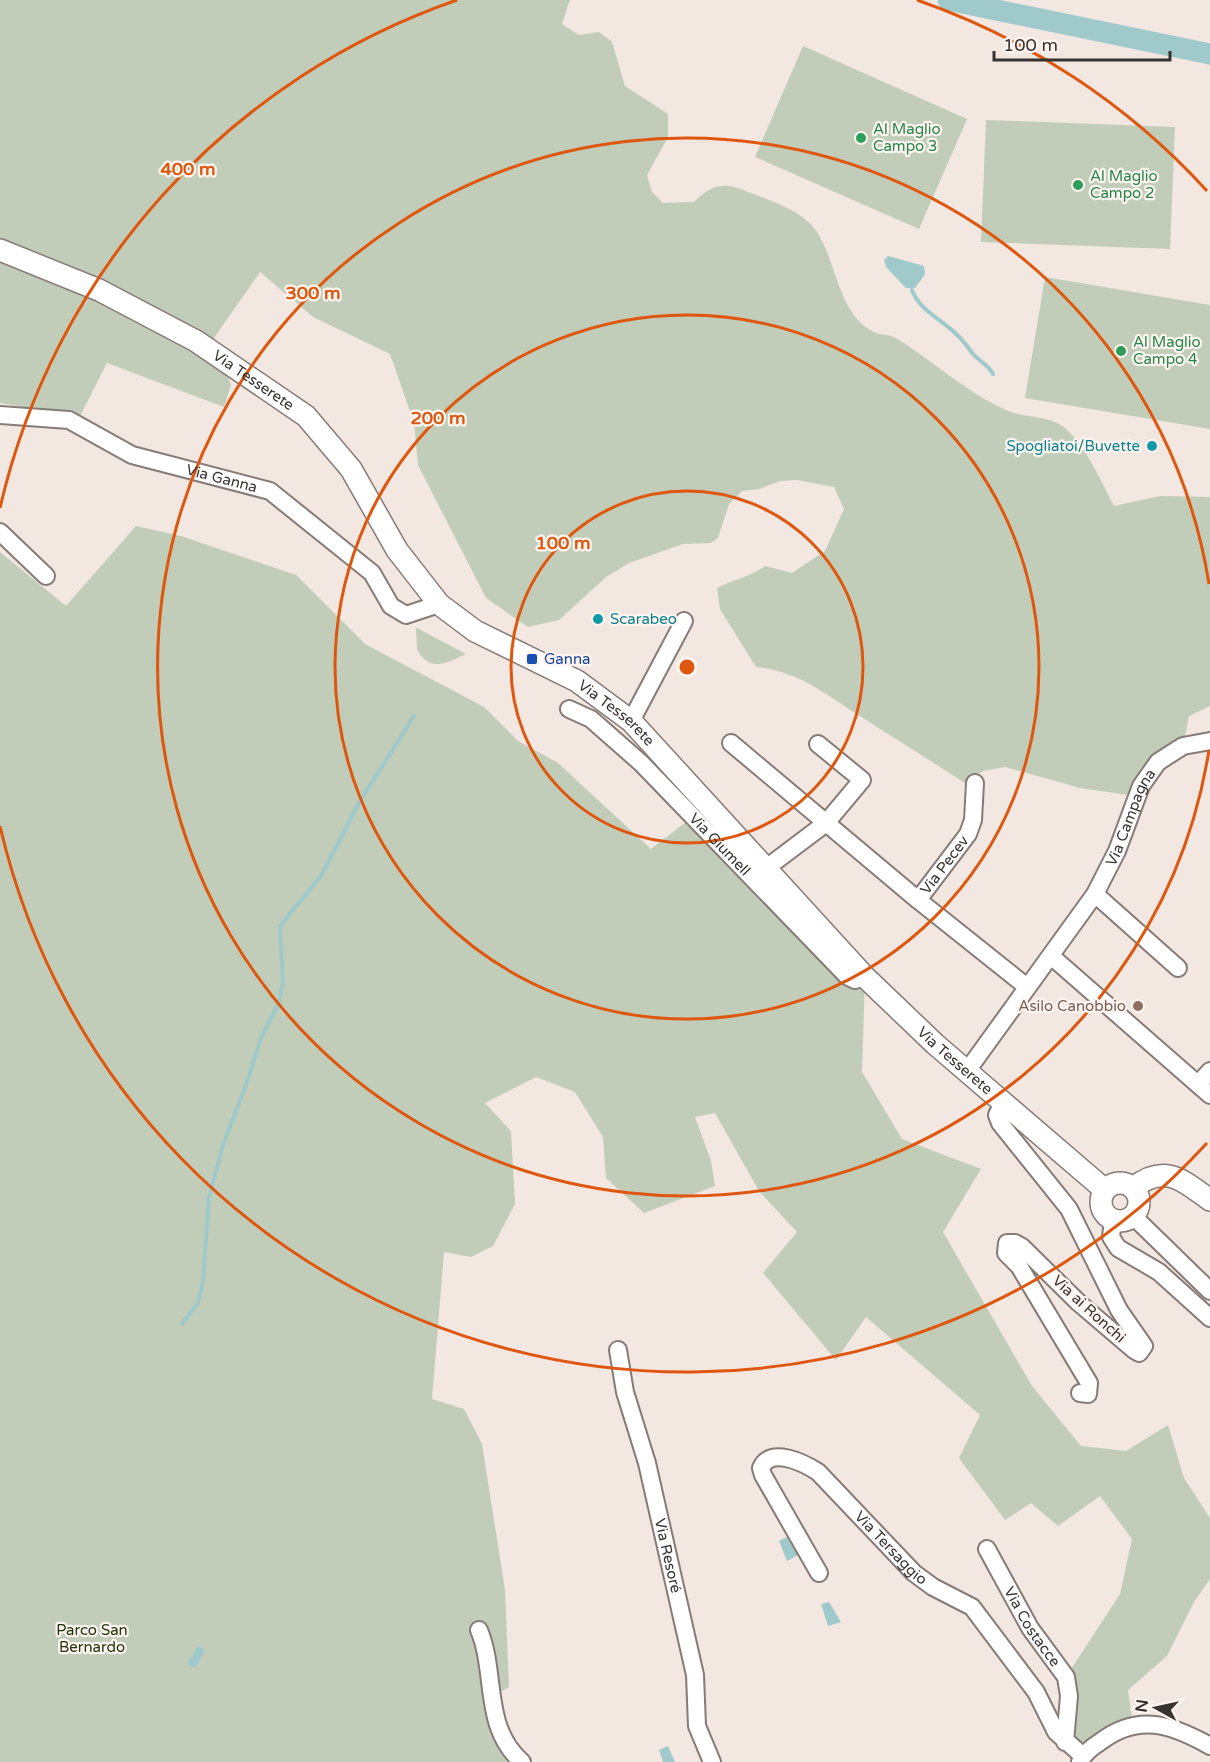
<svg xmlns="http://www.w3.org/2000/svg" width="1210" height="1762" font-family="'Varela Round',sans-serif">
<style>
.green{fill:#c1cdb9}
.water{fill:#a0c9cb}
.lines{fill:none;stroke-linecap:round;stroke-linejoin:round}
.stream{stroke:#a0c9cb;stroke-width:4}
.river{stroke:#a0c9cb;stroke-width:21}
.minor-casing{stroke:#867b76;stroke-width:20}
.major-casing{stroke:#867b76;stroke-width:24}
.minor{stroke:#fff;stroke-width:16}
.major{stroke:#fff;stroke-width:21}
.ring{fill:none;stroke:#df570e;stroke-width:3}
.leisure-dot{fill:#2e9e5b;stroke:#fef4f0;stroke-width:2}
.culture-dot{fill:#0f9aa8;stroke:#fef4f0;stroke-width:2}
.transit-dot{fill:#1a4fb4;stroke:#fef4f0;stroke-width:2}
.education-dot{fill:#8d6e63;stroke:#fef4f0;stroke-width:2}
.labels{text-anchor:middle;stroke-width:4.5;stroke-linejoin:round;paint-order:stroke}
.leisure-label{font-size:15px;fill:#27864d;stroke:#fef4f0;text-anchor:start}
.street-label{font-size:15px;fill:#373331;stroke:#fef4f0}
.culture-label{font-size:15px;fill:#0d838f;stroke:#fef4f0;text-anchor:end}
.transit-label{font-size:15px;fill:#164399;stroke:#fef4f0;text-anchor:start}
.education-label{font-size:15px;fill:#785e54;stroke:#fef4f0;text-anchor:end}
.park-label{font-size:15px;fill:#20360a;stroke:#fef4f0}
.centre{fill:#df570e;stroke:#fef4f0;stroke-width:3}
.ring-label{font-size:18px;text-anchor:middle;font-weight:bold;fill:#df570e;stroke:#fef4f0;stroke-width:4.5;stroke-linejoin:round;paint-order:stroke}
</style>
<rect width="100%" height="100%" fill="#f3e7e1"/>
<g class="green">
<path d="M 0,0 L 570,0 L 562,24 L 579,35 L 599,32 L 612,42 L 625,86 L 668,114 L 668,137 L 647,175 L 652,192 L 663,203 L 694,202 C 713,182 726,182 751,193 C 771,201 800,210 814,228 C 837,258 836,309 870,330 C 877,335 888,334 896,338 C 933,361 966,392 1006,410 C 1026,419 1049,414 1066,429 C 1088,449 1100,480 1114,506 L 1160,496 L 1210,497 L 1210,706 L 1189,716 L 1183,746 L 1128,795 L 1080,788 L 1005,767 L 983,771 L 965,783 C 931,761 897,740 863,718 C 826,695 801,672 756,667 L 720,609 L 717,588 C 734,579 750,577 765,566 L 792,573 L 825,551 L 844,509 L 834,487 L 797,480 L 780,481 L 759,489 L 742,491 L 729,504 L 718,538 L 711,543 L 683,544 L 629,563 L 606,577 L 559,620 L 528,627 L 486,598 L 418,465 L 414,423 L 390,354 L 313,317 L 260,272 L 214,338 L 231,385 L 224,407 L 107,363 L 80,416 L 0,403 Z"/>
<polygon points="803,46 967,119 919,229 755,157"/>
<polygon points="986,120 1175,127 1170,249 981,242"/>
<polygon points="1045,277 1210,305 1210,429 1025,398"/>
<polygon points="136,526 181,536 296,575 365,644 484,707 518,741 558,763 651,849 708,805 865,977 862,1072 902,1139 981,1169 943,1232 1032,1386 1081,1446 1126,1451 1168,1425 1184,1478 1210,1518 1210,1579 1194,1602 1167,1656 1128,1690 1133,1724 1083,1756 1065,1742 1066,1677 1120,1594 1132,1539 1100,1496 1058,1526 1031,1503 1005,1520 959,1458 980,1415 866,1317 836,1360 763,1273 797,1232 759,1191 715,1113 695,1117 711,1161 715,1186 644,1213 606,1178 603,1137 575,1092 536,1077 485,1103 511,1131 515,1204 493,1246 471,1257 444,1252 432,1399 464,1409 482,1444 505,1590 509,1687 485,1700 507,1762 0,1762 0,552 66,606"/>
<path d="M 416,628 L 417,628 L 466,654 C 447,663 429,673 417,649 Z"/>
</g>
<g class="water">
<polygon points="888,256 924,266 925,274 915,288 906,288 886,267 884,260"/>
<polygon points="787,1537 798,1555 787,1561 779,1541"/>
<polygon points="829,1602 841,1622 828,1626 821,1604"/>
<polygon points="198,1646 205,1651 195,1668 187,1664"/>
<polygon points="668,1746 675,1762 663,1762 659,1750"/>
</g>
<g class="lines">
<g class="stream">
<path d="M 912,290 C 918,307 935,316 948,327 C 958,334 966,344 973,354 C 980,362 988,364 993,374"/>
<polyline points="182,1324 198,1303 203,1282 209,1197 223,1145 246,1085 261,1038 279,1003 283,982 280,926 321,876 360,801 414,716"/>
</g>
<polyline class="river" points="948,0 1210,54"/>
<g class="minor-casing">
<g id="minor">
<path id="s1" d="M 0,415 L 69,420 L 132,455 L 270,491 L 372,573 L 391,606 L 406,615 L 439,604"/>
<polyline points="0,532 46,576"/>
<path id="s2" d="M 569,709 L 591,719 L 641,763 L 847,976 L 855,980 L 865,977"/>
<polyline points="631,721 684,621"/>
<path id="s3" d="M 731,743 L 918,900 L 968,834 L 973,820 L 975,783"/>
<polyline points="765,869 826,823 862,780 818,744"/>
<polyline points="1095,894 1178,968"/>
<polyline points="918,900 1027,987"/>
<polyline points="1051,956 1210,1095"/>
<path id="s4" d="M 967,1071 L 1095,894 L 1117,851 L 1141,786 L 1158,762 L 1183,746 L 1210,741"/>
<polyline points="1198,1084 1210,1071"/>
<polyline points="1003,1103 997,1115 1000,1123 1069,1209 1119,1310 1144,1346 1139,1353 1134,1350 1079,1303 1022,1247 1015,1243 1007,1243 1006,1253 1019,1266 1089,1383 1088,1394 1080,1393"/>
<polyline points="1133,1216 1210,1291"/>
<polyline points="1113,1220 1111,1237 1118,1248 1159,1272 1210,1318"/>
<path id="s5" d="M 618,1350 L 625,1392 L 647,1463 L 695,1675 L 697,1726 L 712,1762"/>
<path id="s6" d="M 987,1549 L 1030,1628 L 1066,1677 L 1069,1696 L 1065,1742"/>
<path id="s7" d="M 819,1573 L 763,1475 L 761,1468 C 770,1446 804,1463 818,1472 L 914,1573 L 933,1587 L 972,1607 L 1036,1692 L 1056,1732 L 1083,1756"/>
<path d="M 479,1630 C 497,1673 482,1727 522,1762"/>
<path d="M 1080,1762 C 1084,1753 1092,1747 1100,1742 C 1138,1713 1171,1724 1210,1746"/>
</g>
</g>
<g class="major-casing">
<g id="major">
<path id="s8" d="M 0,250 L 99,290 L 196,341 L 306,416 L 351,469 L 397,550 L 439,604 L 475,631 L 577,681 L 631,721 L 865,977 L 935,1044 L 1105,1190"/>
<circle cx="1120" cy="1202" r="19"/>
<path d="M 1133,1188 C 1165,1163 1182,1180 1210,1200"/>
</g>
</g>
<use href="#minor" class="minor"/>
<use href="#major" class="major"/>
</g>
<g class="ring">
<circle cx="687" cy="667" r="176"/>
<circle cx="687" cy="667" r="352"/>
<path d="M1209 750A529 529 0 1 1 1209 584"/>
<path d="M1207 1143A705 705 0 0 1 0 826M0 508A705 705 0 0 1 457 0M917 0A705 705 0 0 1 1207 191"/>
</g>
<g class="leisure-dot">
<circle cx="861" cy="138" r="6"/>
<circle cx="1078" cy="185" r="6"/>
<circle cx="1121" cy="351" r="6"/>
</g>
<g class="culture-dot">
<circle cx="1152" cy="446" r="6"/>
<circle cx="598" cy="619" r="6"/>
</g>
<rect class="transit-dot" x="526" y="653" width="12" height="12" rx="3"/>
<circle class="education-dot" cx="1138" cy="1006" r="6"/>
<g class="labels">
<g class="leisure-label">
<text x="873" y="134">Al Maglio<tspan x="873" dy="17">Campo 3</tspan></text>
<text x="1090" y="181">Al Maglio<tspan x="1090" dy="17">Campo 2</tspan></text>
<text x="1133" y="347">Al Maglio<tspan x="1133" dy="17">Campo 4</tspan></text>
</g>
<g class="street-label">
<text dy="5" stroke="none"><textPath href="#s8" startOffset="286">Via Tesserete</textPath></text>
<text dy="5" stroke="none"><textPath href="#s1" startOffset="234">Via Ganna</textPath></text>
<text dy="5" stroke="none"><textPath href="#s8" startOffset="790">Via Tesserete</textPath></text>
<text dy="5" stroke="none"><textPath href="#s4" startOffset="303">Via Campagna</textPath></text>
<text dy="5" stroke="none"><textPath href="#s2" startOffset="204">Via Giumell</textPath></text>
<text dy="5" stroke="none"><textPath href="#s3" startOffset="288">Via Pecev</textPath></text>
<text dy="5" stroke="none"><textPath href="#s8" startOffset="1276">Via Tesserete</textPath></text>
<text transform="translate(1089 1309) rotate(42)" y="5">Via ai Ronchi</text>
<text dy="5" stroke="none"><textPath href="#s7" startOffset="290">Via Tersaggio</textPath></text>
<text dy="5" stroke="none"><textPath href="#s5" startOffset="212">Via Resoré</textPath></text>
<text dy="5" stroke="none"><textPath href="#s6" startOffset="90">Via Costacce</textPath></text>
</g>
<g class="culture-label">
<text x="1140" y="451">Spogliatoi/Buvette</text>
<text x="610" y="624" text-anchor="start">Scarabeo</text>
</g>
<g class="transit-label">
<text x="544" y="664">Ganna</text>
</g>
<g class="education-label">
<text x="1126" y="1011">Asilo Canobbio</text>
</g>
<g class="park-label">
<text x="92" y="1635">Parco San<tspan x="92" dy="17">Bernardo</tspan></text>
</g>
</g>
<circle cx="687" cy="667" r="9" class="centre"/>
<g class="ring-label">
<text x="188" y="175">400 m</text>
<text x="313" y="299">300 m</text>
<text x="438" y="424">200 m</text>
<text x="563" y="549">100 m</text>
</g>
<g transform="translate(1156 1708) rotate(278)" stroke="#fef4f0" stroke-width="4.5" paint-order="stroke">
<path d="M0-4.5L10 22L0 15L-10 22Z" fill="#373331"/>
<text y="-9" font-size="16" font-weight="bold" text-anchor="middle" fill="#373331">N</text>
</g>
<path d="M994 51v9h176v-9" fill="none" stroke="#373331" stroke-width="3"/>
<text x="1003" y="51" font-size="18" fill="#373331" stroke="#fef4f0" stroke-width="4.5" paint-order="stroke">100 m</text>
</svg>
